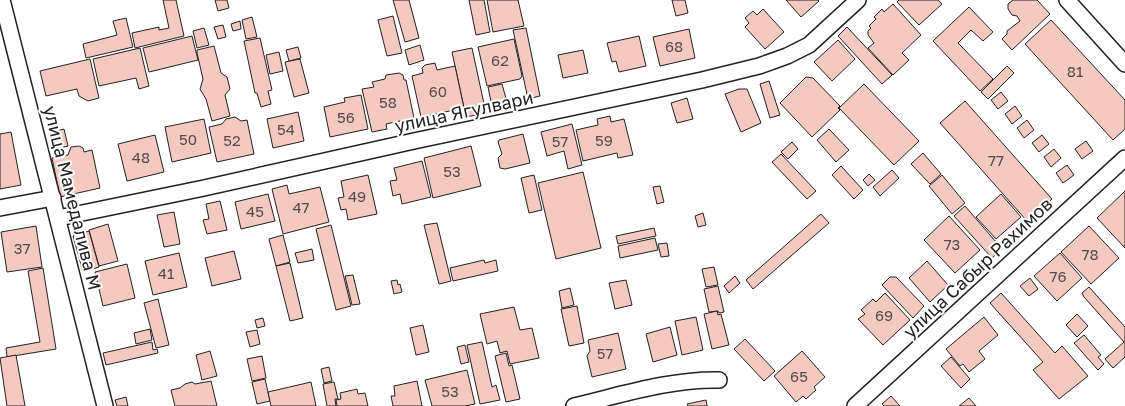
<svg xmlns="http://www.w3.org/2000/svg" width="1125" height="406" font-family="'Golos Text',sans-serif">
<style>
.building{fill:#f3c9c0;stroke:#222}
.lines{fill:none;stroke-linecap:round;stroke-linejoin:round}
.street-casing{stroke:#222;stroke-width:18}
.street{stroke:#fff;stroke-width:15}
.labels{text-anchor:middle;stroke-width:4;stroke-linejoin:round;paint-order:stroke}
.number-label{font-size:15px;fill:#564c4a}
.street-label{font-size:18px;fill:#222;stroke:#fff}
</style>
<rect width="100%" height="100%" fill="#fff"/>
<g class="building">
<polygon points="163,0 176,0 184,36 135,48 132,33 159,27 159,30 169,28"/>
<polygon points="215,0 227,0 229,8 218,11"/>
<polygon points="393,0 409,0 419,38 405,42"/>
<polygon points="469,0 484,0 490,32 476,35"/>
<polygon points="487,0 518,0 524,26 493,32"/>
<polygon points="672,0 685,0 688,13 676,16"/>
<polygon points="786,0 818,0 819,1 801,17"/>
<polygon points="899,0 938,0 942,4 919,25 897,2"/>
<polygon points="1013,0 1037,0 1050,14 1012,50 1002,39 1007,34 1007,31 1020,21 1017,16 1012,15 1008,9 1008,4"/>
<polygon points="893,4 921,35 902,53 909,60 893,75 868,48 874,43 868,35 868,31 871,28 869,26 876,19 874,17 882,9 884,12"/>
<polygon points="969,7 993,32 983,41 971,30 958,43 993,79 980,91 933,41"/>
<polygon points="763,9 784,32 765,49 745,27 749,23 745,18 753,11 757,15"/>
<polygon points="393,16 402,53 387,56 378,20"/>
<polygon points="252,17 257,37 246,39 242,20"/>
<polygon points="126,18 133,47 86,58 83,44 117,35 113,21"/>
<polygon points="1051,20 1125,100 1125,129 1113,140 1025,44"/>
<polygon points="240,21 241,29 233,31 231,24"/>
<polygon points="223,25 226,37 218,39 214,27"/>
<polygon points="847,27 892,75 882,84 838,36"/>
<polygon points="204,28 209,45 197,48 193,31"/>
<polygon points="526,28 540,96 528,99 513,30"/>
<polygon points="689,29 695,58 660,66 653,37"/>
<polygon points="192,36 198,60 149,72 143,48"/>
<polygon points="639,36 646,66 619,72 616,61 612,62 607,43"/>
<polygon points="260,38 272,90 268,91 271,104 261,107 257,93 255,93 244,41"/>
<polygon points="514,39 522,76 520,79 487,86 478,47"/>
<polygon points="838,40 855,59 832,81 814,62"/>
<polygon points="420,45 424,60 409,65 405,50"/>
<polygon points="214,46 221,73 227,77 230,89 225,95 230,116 212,121 206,99 200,89 203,79 197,53 197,50"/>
<polygon points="298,47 301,58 289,61 286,50"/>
<polygon points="140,48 149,86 139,89 136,78 99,86 93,59"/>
<polygon points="472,48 486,113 466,117 452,52"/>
<polygon points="583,50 588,73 563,78 558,55"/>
<polygon points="279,52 283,71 270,74 266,55"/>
<polygon points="90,59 99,98 88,101 79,96 77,89 46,96 40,71"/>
<polygon points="300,59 309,93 294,97 285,62"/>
<polygon points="435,63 437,70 455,66 464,108 421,117 412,76 423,73 422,68 425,65"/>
<polygon points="1007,66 1014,73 988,99 981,92"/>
<polygon points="399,73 403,75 404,80 406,80 414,118 386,124 387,129 372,132 362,89 374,87 372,82 385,79 386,75"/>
<polygon points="806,77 813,78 840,106 838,108 840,110 812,137 780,103"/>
<polygon points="769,81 780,115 770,118 760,84"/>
<polygon points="502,84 507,102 492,106 488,87"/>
<polygon points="864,84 919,141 894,165 839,108"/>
<polygon points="739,89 747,89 761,123 741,132 725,94"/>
<polygon points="1001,92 1008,101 998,109 991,100"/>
<polygon points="361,95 368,129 330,137 324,107 345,102 344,98"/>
<polygon points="687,98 693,119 677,123 671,103"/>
<polygon points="965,101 1052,199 1027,221 940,123"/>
<polygon points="1015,106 1022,116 1012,124 1005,114"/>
<polygon points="298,112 304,141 273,148 267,119"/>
<polygon points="610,116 611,122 624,119 633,155 618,158 617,153 583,161 576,130 598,125 597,119"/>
<polygon points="235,117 241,121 247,120 254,154 217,162 209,127 222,124 226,119"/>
<polygon points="204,119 211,153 172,162 165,127"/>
<polygon points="1027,120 1034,130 1024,138 1017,128"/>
<polygon points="572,124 582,165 568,169 564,151 547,156 541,132"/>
<polygon points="64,129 68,146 56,149 52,132"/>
<polygon points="829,129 849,150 836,162 817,140"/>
<polygon points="11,132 21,185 0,189 0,134"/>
<polygon points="523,134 530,163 505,169 500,168 498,158 502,154 498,142 499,140"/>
<polygon points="155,135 164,172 127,181 118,144"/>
<polygon points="1042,135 1049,144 1039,152 1032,143"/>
<polygon points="1086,141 1093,151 1082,159 1075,149"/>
<polygon points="792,142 798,149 788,159 781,152"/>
<polygon points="79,146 83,148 84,152 92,150 100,188 60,197 52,158 68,155 71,147"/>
<polygon points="471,146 481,186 433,198 424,158"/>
<polygon points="1054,149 1061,158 1051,167 1044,157"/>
<polygon points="923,153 941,174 930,184 911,164"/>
<polygon points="781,154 816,191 807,199 772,162"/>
<polygon points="422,161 431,197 402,204 400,194 393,196 390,181 397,180 394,168"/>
<polygon points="1067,165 1074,175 1063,183 1056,173"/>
<polygon points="841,166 863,190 854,199 832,175"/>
<polygon points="892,170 899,178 880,196 873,187"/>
<polygon points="583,172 601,248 556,259 538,183"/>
<polygon points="869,174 875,180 868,186 863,180"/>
<polygon points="368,175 377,214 348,220 346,209 341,210 338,198 344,197 341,181"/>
<polygon points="534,175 542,210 529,213 521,178"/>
<polygon points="942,175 965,203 952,214 929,186"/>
<polygon points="287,185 289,194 320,187 329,222 283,234 272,189"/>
<polygon points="660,186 664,202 657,204 653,187"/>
<polygon points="1125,191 1125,248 1097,218"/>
<polygon points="268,194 275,221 241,229 235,202"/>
<polygon points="1001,194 1021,217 996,239 976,217"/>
<polygon points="220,201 227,230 207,234 203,220 209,219 206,204"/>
<polygon points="965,206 1002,249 992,258 954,216"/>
<polygon points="174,212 180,244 164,247 157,215"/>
<polygon points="703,213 706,225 698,227 695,216"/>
<polygon points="821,214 829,223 753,289 746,280"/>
<polygon points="949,216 980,250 955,273 924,240"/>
<polygon points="437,223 451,281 439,284 424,225"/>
<polygon points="108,224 118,261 99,266 89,230"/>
<polygon points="331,225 351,306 336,310 316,229"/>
<polygon points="36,226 42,267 7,272 1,232"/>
<polygon points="1089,226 1119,258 1091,284 1061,252"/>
<polygon points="654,228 656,236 618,244 616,236"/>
<polygon points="89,231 99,267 83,272 73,236"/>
<polygon points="283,235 290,262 276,266 269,239"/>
<polygon points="655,238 658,250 620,258 618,246"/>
<polygon points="667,243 669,256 661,257 658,244"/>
<polygon points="312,249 314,260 298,263 295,253"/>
<polygon points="234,251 241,279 212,286 205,258"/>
<polygon points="179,253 187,287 153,295 145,261"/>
<polygon points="1060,253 1082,278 1057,301 1034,276"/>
<polygon points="484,260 485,263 496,260 498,271 453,281 450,268"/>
<polygon points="927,261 948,285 930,302 909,278"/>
<polygon points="290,263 303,318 290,321 276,266"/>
<polygon points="127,264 135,298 103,306 95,272"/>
<polygon points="714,267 718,285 706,287 702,269"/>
<polygon points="43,268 56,349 7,357 6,348 40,342 28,271"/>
<polygon points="353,275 360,304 352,305 345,276"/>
<polygon points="735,276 740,283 729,293 724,286"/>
<polygon points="890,277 896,277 924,306 913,318 882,285"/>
<polygon points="1030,278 1038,289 1029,296 1020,286"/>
<polygon points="397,280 398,285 400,284 402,292 394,294 391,281"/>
<polygon points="626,280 632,305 615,309 609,283"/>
<polygon points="718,286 724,312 719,313 718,311 709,312 704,289"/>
<polygon points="1089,287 1125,327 1125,357 1113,368 1105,359 1124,342 1084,297 1082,293"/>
<polygon points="570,288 574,305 562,308 559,291"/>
<polygon points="885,293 910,320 883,345 858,319 865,314 861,310 873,299 876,302"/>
<polygon points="1001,293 1055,353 1062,346 1088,376 1059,399 1033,370 1043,362 990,303"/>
<polygon points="158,299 169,345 156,348 144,303"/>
<polygon points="577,306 584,343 569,346 561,309"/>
<polygon points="514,307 520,330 532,328 539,358 510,364 507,351 500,353 497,341 487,344 480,314"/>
<polygon points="717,311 718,315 721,314 729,345 712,349 704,314"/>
<polygon points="1077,314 1088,326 1077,337 1066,325"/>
<polygon points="696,317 703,350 682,355 675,321"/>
<polygon points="984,317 998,335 979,351 985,359 969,372 963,364 960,366 946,349"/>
<polygon points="263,318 265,326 257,328 255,320"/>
<polygon points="423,325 429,352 416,355 410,328"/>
<polygon points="670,327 677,355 653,362 646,334"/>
<polygon points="150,329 152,340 136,344 134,333"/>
<polygon points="257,330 260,344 250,347 246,332"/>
<polygon points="618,333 626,369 592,377 587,356 590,351 588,340"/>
<polygon points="1084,335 1101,355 1098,357 1104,364 1098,370 1074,343"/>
<polygon points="745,339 775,371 764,381 734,349"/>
<polygon points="152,342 153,350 157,349 158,353 106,365 103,353"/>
<polygon points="482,342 492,387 496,385 500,400 480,404 467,345"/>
<polygon points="465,345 469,362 461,364 457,347"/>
<polygon points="210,351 217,376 202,380 196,355"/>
<polygon points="802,351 825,377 814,387 816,390 806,399 803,396 796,402 774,376"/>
<polygon points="506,353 509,366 512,365 520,399 506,402 495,356"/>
<polygon points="16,355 25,406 7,406 0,358"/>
<polygon points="262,356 266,378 252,381 247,359"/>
<polygon points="951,357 970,379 961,388 941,366"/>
<polygon points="329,367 332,381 324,383 321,369"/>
<polygon points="467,370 475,404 465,406 432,406 425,380"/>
<polygon points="265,379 270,401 257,404 252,382"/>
<polygon points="211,381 217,406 175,406 171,390 180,388 185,384 192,382 195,384"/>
<polygon points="417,381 422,406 393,406 391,396 395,396 394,386"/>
<polygon points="311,382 316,406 271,406 268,392"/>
<polygon points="334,382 338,399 335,399 336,406 327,406 323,384"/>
<polygon points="357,389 358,394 365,393 368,406 337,406 336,400 341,399 340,393"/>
<polygon points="891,396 900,406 884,406 882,404"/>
<polygon points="126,397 128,406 117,406 115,400"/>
<polygon points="969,398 976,406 959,406"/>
<polygon points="706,400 707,406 688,406 687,404"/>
</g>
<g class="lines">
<g class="street-casing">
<g id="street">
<polyline points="2,0 105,406"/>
<polyline points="1067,0 1125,64"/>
<polyline points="0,208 53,198"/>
<polyline points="58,218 204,188 414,141 702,80 759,66 787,56 809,45 858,0"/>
<path d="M 574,406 C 621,395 670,379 719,380"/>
<polyline points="855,406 1125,158"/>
</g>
</g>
<use href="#street" class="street"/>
</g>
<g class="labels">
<g class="number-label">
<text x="674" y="52">68</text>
<text x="500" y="66">62</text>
<text x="1075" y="77">81</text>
<text x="438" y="97">60</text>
<text x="388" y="108">58</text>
<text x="346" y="123">56</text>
<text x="286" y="135">54</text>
<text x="188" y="145">50</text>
<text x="232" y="146">52</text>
<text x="604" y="146">59</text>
<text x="560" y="147">57</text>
<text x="141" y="163">48</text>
<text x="996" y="166">77</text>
<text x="452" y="177">53</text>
<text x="357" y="202">49</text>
<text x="301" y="213">47</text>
<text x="255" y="217">45</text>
<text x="952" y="250">73</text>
<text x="22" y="254">37</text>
<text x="1090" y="260">78</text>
<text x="166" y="279">41</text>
<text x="1058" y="282">76</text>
<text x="884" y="321">69</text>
<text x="605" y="359">57</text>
<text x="799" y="382">65</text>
<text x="450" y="397">53</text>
</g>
<g class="street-label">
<text transform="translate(464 112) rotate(-12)" y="6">улица Ягулвари</text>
<text transform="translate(72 198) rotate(76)" y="6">улица Мамедалива М</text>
<text transform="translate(978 268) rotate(-43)" y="6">улица Сабыр Рахимов</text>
</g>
</g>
</svg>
